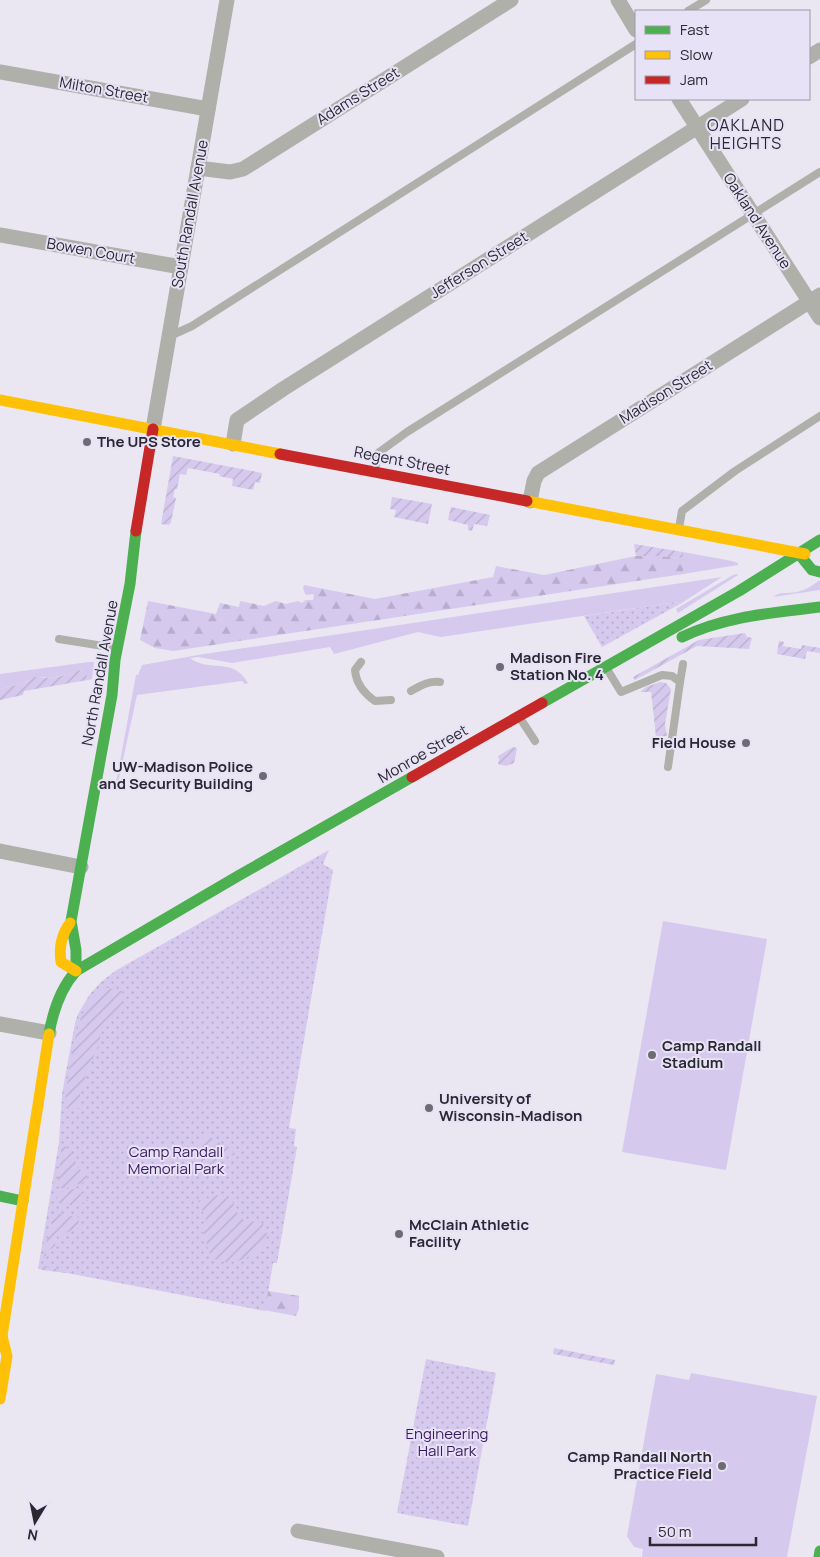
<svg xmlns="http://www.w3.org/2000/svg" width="820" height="1557" font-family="Manrope,sans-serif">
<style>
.grass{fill:#d6c9ee}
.forest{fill:url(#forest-firs)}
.park{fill:url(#park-dots)}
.garden{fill:url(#garden-furrows)}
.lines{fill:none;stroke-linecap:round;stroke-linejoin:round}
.lane{stroke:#aeb0a9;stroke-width:8}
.street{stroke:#aeb0a9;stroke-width:15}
.fast{stroke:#4caf50;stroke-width:11}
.slow{stroke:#ffc107;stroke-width:11}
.jam{stroke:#c62828;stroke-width:11}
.poi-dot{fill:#6d6b74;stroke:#e8e2f7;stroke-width:2}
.labels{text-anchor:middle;stroke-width:4;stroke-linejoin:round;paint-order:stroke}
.street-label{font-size:15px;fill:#2a2830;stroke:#e8e2f7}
.poi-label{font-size:15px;font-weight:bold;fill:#2a2830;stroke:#e8e2f7;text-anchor:start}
.park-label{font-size:15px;fill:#39195f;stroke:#e8e2f7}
.neighbourhood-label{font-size:16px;letter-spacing:1px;fill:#2a2830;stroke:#e8e2f7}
</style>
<defs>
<pattern id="forest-firs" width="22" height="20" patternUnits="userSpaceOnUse" patternTransform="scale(1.25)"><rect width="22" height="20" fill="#d6c9ee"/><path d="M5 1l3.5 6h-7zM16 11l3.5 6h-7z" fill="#b8adcc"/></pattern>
<pattern id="park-dots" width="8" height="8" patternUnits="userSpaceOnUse" patternTransform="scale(1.25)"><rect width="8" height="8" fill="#d6c9ee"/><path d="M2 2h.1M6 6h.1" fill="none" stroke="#b8adcc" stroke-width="1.8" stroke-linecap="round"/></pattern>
<pattern id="garden-furrows" width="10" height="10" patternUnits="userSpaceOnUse" patternTransform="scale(1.25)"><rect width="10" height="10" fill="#d6c9ee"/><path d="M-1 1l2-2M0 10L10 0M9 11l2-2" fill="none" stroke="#b8adcc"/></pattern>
</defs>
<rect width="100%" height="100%" fill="#eae7f2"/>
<g class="grass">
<polygon points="683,552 732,561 738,563 738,565 683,574"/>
<polygon points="737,574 738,575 678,613 676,609 733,575"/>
<path d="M 722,577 L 680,604 L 676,602 L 441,637 L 418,632 L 334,654 L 330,647 L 232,663 L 198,657 L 190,658 C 209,673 233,656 248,683 L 245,684 L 242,681 L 137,695 L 118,783 L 116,783 L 136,675 L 138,675 L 142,665 L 198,655 Z"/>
<path d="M 820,580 L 820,590 L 773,597 C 780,591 788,594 797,592 C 806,590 813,585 820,580 Z"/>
<polygon points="89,662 94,662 92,679 88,680 87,676 81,670 52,678 42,677 30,679 24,683 0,689 0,674"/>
<polygon points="663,921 767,939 726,1170 622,1152"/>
<polygon points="691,1373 817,1396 787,1557 642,1557 643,1549 634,1547 627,1536 656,1374 689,1380"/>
</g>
<g class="forest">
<polygon points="636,556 659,556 683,558 683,574 173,651 155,648 140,640 148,601 216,614 220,603 239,607 240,601 264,606 276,601 286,604 298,601 302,603 306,600 313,600 314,594 306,595 303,589 304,585 375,599 493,577 496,566 544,575"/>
<polygon points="263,1290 299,1296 299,1309 296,1316 219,1302"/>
</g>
<g class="park">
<polygon points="676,602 680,604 602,647 584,616"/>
<polygon points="329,850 323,864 333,870 289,1128 296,1129 294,1146 297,1147 277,1263 273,1263 265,1311 67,1273 38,1269 59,1142 62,1094 75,1023 78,1014 90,994 101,982 115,971"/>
<polygon points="426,1359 496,1373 468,1526 397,1513"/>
</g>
<g class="garden">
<polygon points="173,456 262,473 260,483 255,482 253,490 232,486 233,479 219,476 220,474 188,468 186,475 180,474 177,489 175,489 173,497 176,498 171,522 169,525 161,524"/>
<polygon points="392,497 432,504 428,524 394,517 396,510 390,509"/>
<polygon points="451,507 490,515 487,526 474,524 472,531 468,530 468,525 448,520"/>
<polygon points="634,544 683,552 683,558 659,556 636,556"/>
<polygon points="745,633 747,637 752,638 749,649 697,646 635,680 633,677 699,640"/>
<polygon points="779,641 784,642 783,646 801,649 802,645 820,648 820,653 807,651 805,659 777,654"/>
<path d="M 76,670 C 83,670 87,673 88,680 L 24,691 L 23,695 L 0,700 L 0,689 L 24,683 L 34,677 L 52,678 L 61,676 Z"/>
<polygon points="660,682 666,683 671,689 665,724 667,736 656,737 651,692 640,692 646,687"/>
<polygon points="513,747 517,748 514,763 506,766 498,764 499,760 498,756"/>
<path d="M 107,988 L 121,990 L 124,997 L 118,1012 L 104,1024 L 97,1049 L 87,1072 L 80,1095 L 79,1109 L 71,1107 L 64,1109 C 67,1083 74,1024 88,1003 C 93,996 100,992 107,988 Z"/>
<polygon points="207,1135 230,1149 236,1155 227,1155 213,1169 210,1169 202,1165 199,1156 198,1143"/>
<polygon points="62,1143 70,1151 79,1169 86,1172 88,1181 67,1188 59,1188 60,1183 58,1182"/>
<polygon points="82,1187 80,1191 81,1195 89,1201 84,1200 80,1207 59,1203 57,1200 58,1193"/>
<path d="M 217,1195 L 232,1201 C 235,1206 237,1214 241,1218 C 247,1225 260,1218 265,1227 C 276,1248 232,1271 215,1259 C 204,1252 209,1236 200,1229 L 206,1219 L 198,1201 Z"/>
<path d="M 57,1213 L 78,1217 L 79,1225 L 84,1226 L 57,1236 L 55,1246 L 46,1252 L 46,1267 L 58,1269 L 67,1273 L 42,1270 L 47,1238 L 49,1238 C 50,1231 51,1219 57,1213 Z"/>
<polygon points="554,1348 615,1360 614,1365 553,1354"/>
</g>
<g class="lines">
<g class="lane">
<polyline points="688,11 706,0"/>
<polyline points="170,336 192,326 636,44"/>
<polyline points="375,470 378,453 407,432 820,172"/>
<polyline points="679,528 682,511 735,471 820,416"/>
<polyline points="59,639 116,648"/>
<path d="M 361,662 L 355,670 C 356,683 365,694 375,701 L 391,700"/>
<polyline points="607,669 621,692 662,675 672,676 680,682 683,664"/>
<path d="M 411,691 C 422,685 428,681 440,682"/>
<polyline points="520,718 535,741"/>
<polyline points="668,767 680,682"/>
</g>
<g class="street">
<polyline points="618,0 636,30"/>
<polyline points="809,57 820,50"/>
<polyline points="0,72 208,109"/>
<polyline points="679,99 820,318"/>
<polyline points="198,168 230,172 243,169 511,0"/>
<polyline points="0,235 181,267"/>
<polyline points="153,429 227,0"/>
<polyline points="233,444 237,420 283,389 742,99"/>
<polyline points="530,501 534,481 538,473 820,295"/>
<polyline points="0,851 81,867"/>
<polyline points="0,1024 49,1033"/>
<polyline points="298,1531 437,1557"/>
</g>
<g class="fast">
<polyline points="799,554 812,570 820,572"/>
<path d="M 682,637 C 725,616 773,613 820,607"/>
<polyline points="542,703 739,591 820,540"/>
<polyline points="76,971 76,950 71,921 112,695 115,660 130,584 136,531"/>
<path d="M 49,1034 C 53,1011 60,989 76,971 L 238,876 L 412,777"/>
<polyline points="0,1196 23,1201"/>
<polyline points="819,1557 820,1551"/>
</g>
<g class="slow">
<polyline points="0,400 280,454"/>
<polyline points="527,501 805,554"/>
<path d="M 70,923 C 61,935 59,948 61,962 L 76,971"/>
<polyline points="0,1340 2,1336 49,1034"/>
<polyline points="0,1399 7,1356 2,1336"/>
</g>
<g class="jam">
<polyline points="280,454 527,501"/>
<polyline points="136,531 153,429"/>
<polyline points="412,777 542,703"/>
</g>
</g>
<g class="poi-dot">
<circle cx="87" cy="442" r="5"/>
<circle cx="500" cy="667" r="5"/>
<circle cx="746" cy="743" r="5"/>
<circle cx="263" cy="776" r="5"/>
<circle cx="652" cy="1055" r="5"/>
<circle cx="429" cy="1108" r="5"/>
<circle cx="399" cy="1234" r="5"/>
<circle cx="722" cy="1466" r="5"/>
</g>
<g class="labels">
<g class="street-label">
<text transform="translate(104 90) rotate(10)" y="5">Milton Street</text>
<text transform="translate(358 96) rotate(-32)" y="5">Adams Street</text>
<text transform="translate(190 214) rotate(-80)" y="5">South Randall Avenue</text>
<text transform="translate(757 221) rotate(57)" y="5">Oakland Avenue</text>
<text transform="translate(91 251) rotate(10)" y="5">Bowen Court</text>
<text transform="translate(479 265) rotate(-32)" y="5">Jefferson Street</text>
<text transform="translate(666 392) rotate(-32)" y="5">Madison Street</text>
<text transform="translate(402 461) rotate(11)" y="5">Regent Street</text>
<text transform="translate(100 673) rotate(-80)" y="5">North Randall Avenue</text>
<text transform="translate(423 754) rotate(-30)" y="5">Monroe Street</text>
</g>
<g class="poi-label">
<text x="97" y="447">The UPS Store</text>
<text x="510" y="663">Madison Fire<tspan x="510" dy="17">Station No. 4</tspan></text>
<text x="736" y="748" text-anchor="end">Field House</text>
<text x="253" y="772" text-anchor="end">UW-Madison Police<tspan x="253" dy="17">and Security Building</tspan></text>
<text x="662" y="1051">Camp Randall<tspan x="662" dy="17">Stadium</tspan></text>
<text x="439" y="1104">University of<tspan x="439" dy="17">Wisconsin-Madison</tspan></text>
<text x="409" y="1230">McClain Athletic<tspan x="409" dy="17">Facility</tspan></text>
<text x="712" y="1462" text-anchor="end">Camp Randall North<tspan x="712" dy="17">Practice Field</tspan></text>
</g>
<g class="park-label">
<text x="176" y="1157">Camp Randall<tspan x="176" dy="17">Memorial Park</tspan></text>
<text x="447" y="1439">Engineering<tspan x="447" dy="17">Hall Park</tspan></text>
</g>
<g class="neighbourhood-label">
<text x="746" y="131">OAKLAND<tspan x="746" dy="18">HEIGHTS</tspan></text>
</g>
</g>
<rect x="635" y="10" width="175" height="90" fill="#e8e2f7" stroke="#9c98a7"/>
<rect x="645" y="26" width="25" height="8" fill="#4caf50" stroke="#9c98a7"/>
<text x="680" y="35" font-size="15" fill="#2a2830">Fast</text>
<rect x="645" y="51" width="25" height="8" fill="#ffc107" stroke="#9c98a7"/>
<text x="680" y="60" font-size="15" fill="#2a2830">Slow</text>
<rect x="645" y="76" width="25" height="8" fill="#c62828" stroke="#9c98a7"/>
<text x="680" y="85" font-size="15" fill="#2a2830">Jam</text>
<g transform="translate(35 1522) rotate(190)" stroke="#e8e2f7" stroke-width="4" paint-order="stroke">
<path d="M0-4L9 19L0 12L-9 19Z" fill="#2a2830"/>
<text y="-8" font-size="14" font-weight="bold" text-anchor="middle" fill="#2a2830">N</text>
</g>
<path d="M650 1537v8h106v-8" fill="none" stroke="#2a2830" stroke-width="2.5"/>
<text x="658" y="1537" font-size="15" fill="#2a2830" stroke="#e8e2f7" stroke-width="4" paint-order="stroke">50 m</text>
</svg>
